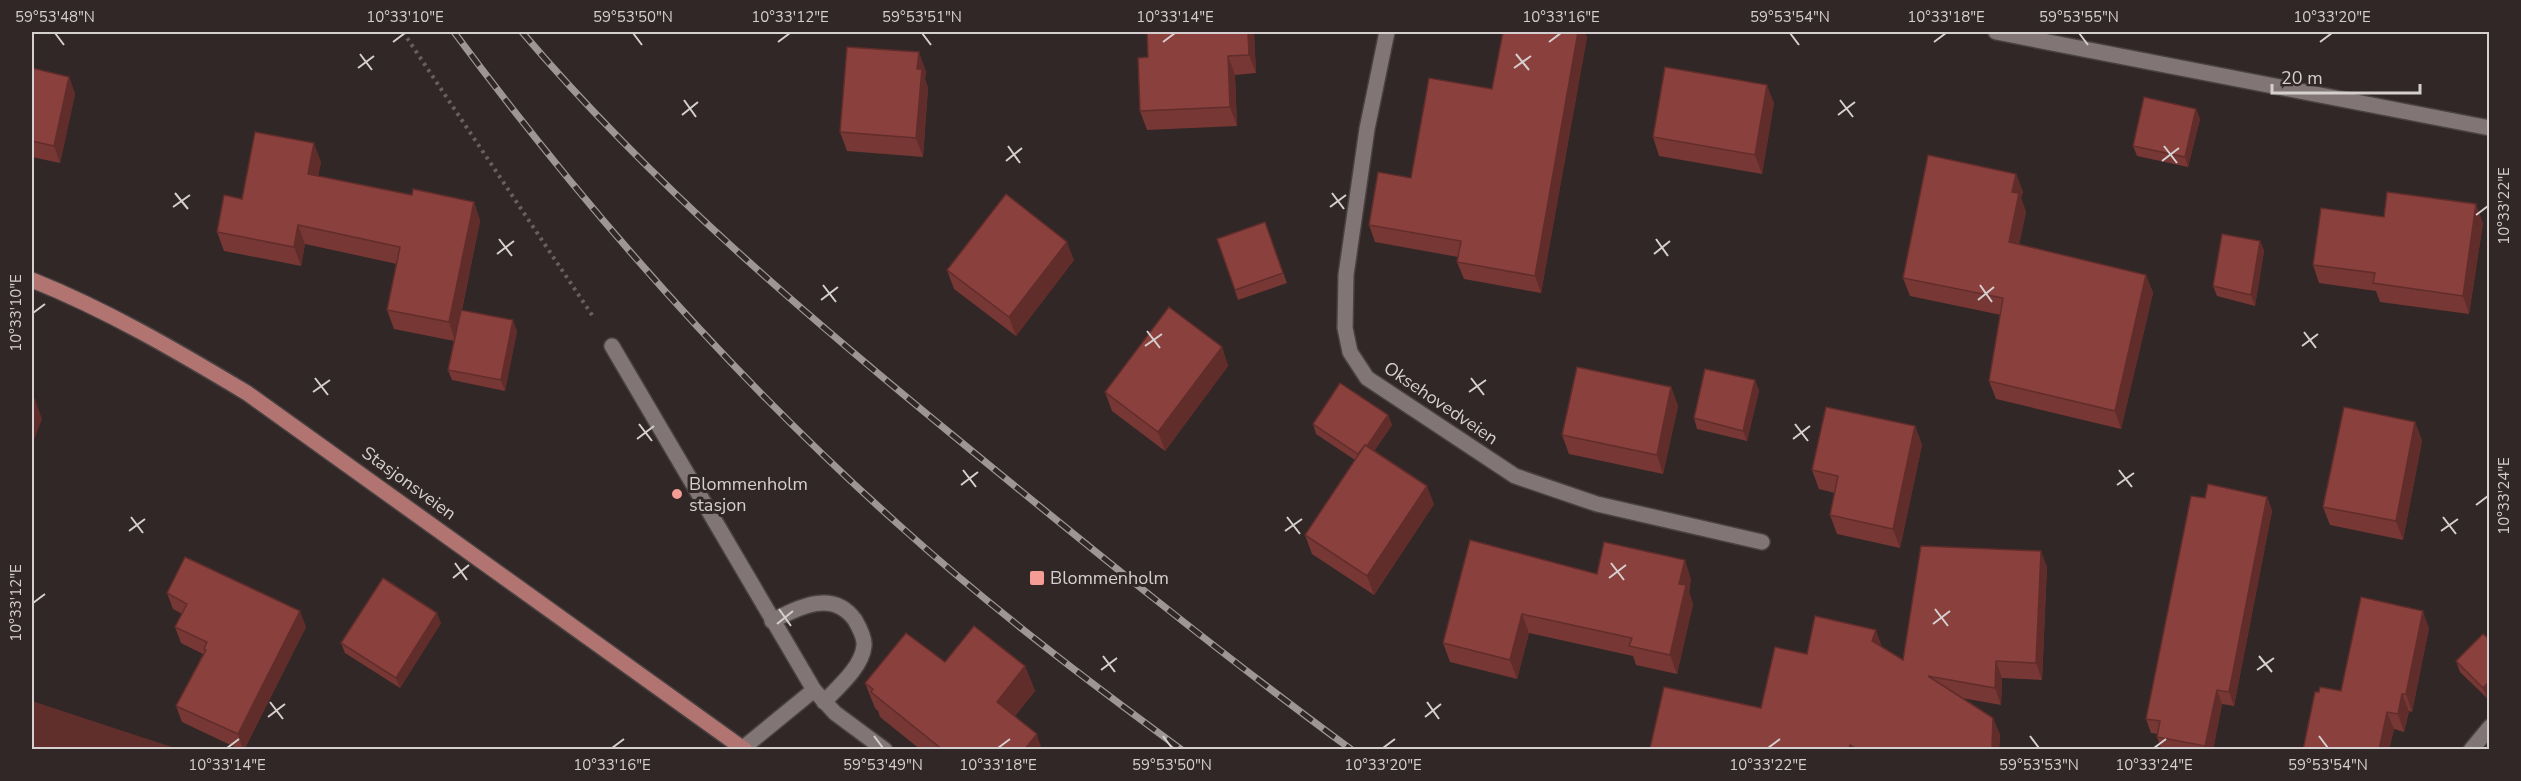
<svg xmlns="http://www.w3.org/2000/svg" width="2521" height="781" font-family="'Nunito Sans',sans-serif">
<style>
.green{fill:#602e2b}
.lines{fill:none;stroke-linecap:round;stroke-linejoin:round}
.minor-casing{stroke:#494241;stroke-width:18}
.major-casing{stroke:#494241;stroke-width:18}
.path{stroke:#68605f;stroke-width:4;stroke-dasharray:3 4.5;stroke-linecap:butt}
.minor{stroke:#817675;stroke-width:15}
.major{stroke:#b27471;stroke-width:15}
.rail-casing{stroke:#9d9695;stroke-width:7}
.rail{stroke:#302726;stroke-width:4.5;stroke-dasharray:14;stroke-linecap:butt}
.wall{fill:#773734}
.shaded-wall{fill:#612d2b}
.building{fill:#8a403d;stroke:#612d2b;stroke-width:1.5}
.ticks{fill:none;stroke:#d6cfcf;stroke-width:2}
.poi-dot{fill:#f59c95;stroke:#302726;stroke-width:2}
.labels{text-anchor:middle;stroke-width:6;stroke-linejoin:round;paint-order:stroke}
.street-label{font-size:18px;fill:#d6cfcf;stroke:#302726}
.poi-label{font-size:18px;fill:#d6cfcf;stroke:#302726;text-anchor:start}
.neatline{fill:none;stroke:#d6cfcf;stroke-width:2}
.ticks-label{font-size:15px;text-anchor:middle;fill:#d6cfcf}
</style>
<rect width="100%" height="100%" fill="#302726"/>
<polygon class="green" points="32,701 178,749 32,749"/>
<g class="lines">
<g class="minor-casing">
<g id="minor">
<polyline points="1387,32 1367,129 1346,275 1345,328 1350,352 1367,378 1515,476 1597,504 1762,542"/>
<polyline points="1996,32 2490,128"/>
<polyline points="612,346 814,690 835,713 885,750"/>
<path d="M 772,621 C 799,607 833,589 855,620 C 859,627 865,639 864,646 C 862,667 838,687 824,702"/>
<polyline points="743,748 814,690"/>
<polyline points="2471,750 2490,727"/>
</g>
</g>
<g class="major-casing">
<path id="major" d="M 32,280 C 107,310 177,351 247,393 L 745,750"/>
</g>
<polyline class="path" points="403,32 594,318"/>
<use href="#minor" class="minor"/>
<use href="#major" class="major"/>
<g class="rail-casing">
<g id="rail">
<path d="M 454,32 C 586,210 733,377 899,525 C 989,606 1085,679 1182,750"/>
<path d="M 522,32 C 652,185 806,315 961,442 C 1089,547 1218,652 1352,750"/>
</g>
</g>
<use href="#rail" class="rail"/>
</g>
<g class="wall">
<polygon points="1503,32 1584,32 1587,37 1541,293 1464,279 1457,262 1458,257 1375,242 1369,225 1411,178 1492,89"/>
<polygon points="1254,33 1256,73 1235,75 1237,126 1147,130 1140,111 1148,57"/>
<polygon points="32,68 69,77 75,94 60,163 32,157"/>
<polygon points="926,71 925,79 928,88 923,157 847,151 840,132"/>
<polygon points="1774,103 1762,174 1659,156 1653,137"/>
<polygon points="2196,109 2200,119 2188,167 2137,156 2133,146"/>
<polygon points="321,162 318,176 412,195 474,202 480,221 462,310 517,331 505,391 452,380 448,370 454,341 394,329 387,310 397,264 305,244 301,266 224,251 217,232 242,199"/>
<polygon points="2016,174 2023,192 2021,198 2026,212 2019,244 2146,275 2153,293 2121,429 1996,399 1989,381 2001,315 1910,296 1903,278"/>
<polygon points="2384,217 2483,223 2469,314 2380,302 2376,291 2319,283 2313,265"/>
<polygon points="1265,222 1287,283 1238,300 1217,239"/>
<polygon points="2260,241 2264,251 2255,306 2217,296 2213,286"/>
<polygon points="1074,260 1016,336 954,289 947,270"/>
<polygon points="1222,347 1228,366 1165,451 1112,411 1105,392"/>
<polygon points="1755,380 1759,391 1747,441 1697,429 1694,418"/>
<polygon points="1671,387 1678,406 1663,474 1569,454 1562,435"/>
<polygon points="1388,415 1392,425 1374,451 1434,504 1374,595 1312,554 1305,535 1355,460 1316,434 1313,424"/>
<polygon points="2415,422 2422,441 2403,540 2330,525 2323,507"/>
<polygon points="1915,426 1922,445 1900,548 1837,534 1830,515 1835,493 1819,489 1812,470"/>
<polygon points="2267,497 2272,511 2234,706 2222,704 2213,750 2162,750 2157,737 2158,734 2151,733 2146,719 2205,498"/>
<polygon points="2047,567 2042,680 2002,678 2001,705 1962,698 2000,734 1999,750 1650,750 1650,748 1761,708 1807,654 1882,647 1903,660"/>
<polygon points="1597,574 1691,579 1689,592 1693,604 1677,674 1636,665 1633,656 1529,633 1517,679 1450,662 1443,643"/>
<polygon points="167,593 306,627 244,750 241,750 182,722 176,706 203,654 181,643 175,627 182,614 173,609"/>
<polygon points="441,623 400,688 345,653 341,643"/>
<polygon points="2429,628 2412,712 2409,711 2404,732 2394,729 2389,750 2303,750 2319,692 2341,691"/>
<polygon points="2490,640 2490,695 2487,698 2460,672 2456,661"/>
<polygon points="945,662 1025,666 1035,691 1015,716 1042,750 921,750 880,717 878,711 875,708 865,683"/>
</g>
<g class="shaded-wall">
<polygon points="1248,32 1254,32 1254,33 1256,73 1249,55"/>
<polygon points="1578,32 1584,32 1587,37 1541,293 1535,276"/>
<polygon points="919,52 926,71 925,79 928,88 923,157 916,138 917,69"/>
<polygon points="1228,56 1235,75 1237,126 1230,107"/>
<polygon points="69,77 75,94 60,163 54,146"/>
<polygon points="1767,85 1774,103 1762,174 1755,155"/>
<polygon points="2196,109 2200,119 2188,167 2185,157"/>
<polygon points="314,143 321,162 315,193 308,174"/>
<polygon points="2016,174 2023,192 2021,198 2026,212 2016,260 2009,242 2012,192"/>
<polygon points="474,202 480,221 455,341 449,322"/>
<polygon points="2476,204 2483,223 2469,314 2463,296"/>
<polygon points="298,225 305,244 301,266 294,247"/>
<polygon points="2260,241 2264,251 2255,306 2251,295"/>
<polygon points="1067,242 1074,260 1016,336 1009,317"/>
<polygon points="2146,275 2153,293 2121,429 2115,411"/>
<polygon points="513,320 517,331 505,391 501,380"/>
<polygon points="1222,347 1228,366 1165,451 1158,432"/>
<polygon points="1755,380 1759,391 1747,441 1743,431"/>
<polygon points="1671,387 1678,406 1663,474 1657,455"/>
<polygon points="35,400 42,419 32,445 32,409"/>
<polygon points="1388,415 1392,425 1364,466 1360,456"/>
<polygon points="2415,422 2422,441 2403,540 2396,521"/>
<polygon points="1915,426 1922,445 1900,548 1893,529"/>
<polygon points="1427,486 1434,504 1374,595 1367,576"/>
<polygon points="2267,497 2272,511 2234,706 2229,692"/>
<polygon points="2041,551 2047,567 2042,680 2036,663"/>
<polygon points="1685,560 1691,579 1689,592 1693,604 1677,674 1670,655 1679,584"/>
<polygon points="300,611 306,627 244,750 243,750 238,734"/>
<polygon points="2423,611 2429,628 2412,712 2406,694"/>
<polygon points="437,613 441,623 400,688 396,678"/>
<polygon points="1522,614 1529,633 1517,679 1510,660"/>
<polygon points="1876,630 1882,647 1878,657 1872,641"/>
<polygon points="1996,661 2002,678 2001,705 1995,688"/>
<polygon points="1025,666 1035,691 1006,727 997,702"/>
<polygon points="2490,681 2490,695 2487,698 2483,688"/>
<polygon points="2217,690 2222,704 2213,750 2207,750 2205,746"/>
<polygon points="2402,694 2409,711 2404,732 2398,714"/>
<polygon points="2387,712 2394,729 2389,750 2379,750"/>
<polygon points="1993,718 2000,734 1999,750 1993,750 1992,747"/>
<polygon points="1037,734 1042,750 1024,750"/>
</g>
<g class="building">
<polygon points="1147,32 1248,32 1249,55 1228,56 1230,107 1140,111 1138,58 1148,57"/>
<polygon points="1503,32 1578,32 1535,276 1457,262 1461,241 1369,225 1378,172 1411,178 1429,78 1492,89"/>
<polygon points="847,47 919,52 917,69 922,69 916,138 840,132"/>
<polygon points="1665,67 1767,85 1755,155 1653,137"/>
<polygon points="32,68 69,77 54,146 32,141"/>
<polygon points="2144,97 2196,109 2185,157 2133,146"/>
<polygon points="255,132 314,143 308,174 412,195 413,189 474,202 449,322 387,310 400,247 298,225 294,247 217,232 224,195 242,199"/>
<polygon points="1928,155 2016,174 2012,192 2019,193 2009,242 2146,275 2115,411 1989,381 2003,298 1903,278"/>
<polygon points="2387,192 2476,204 2463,296 2373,283 2375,273 2313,265 2321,208 2384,217"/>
<polygon points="1006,194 1067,242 1009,317 947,270"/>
<polygon points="1265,222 1283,273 1235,290 1217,239"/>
<polygon points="2222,234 2260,241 2251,295 2213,286"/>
<polygon points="1169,307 1222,347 1158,432 1105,392"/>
<polygon points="461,310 513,320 501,380 448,370"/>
<polygon points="1577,367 1671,387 1657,455 1562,435"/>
<polygon points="1705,369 1755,380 1743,431 1694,418"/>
<polygon points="1340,383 1388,415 1367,446 1365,445 1358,454 1313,424"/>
<polygon points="32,399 35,400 32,409"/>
<polygon points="1826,407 1915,426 1893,529 1830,515 1838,476 1812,470"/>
<polygon points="2344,407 2415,422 2396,521 2323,507"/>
<polygon points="1365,445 1427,486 1367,576 1305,535"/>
<polygon points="2208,484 2267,497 2229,692 2217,690 2205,746 2157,737 2160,721 2146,719 2191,496 2205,498"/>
<polygon points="1470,540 1597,574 1604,542 1685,560 1679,584 1686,585 1670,655 1629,646 1632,638 1522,614 1510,660 1443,643"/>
<polygon points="1921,546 2041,551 2036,663 1996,661 1995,688 1928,676 1993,718 1992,747 1996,750 1858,750 1850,745 1849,750 1656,750 1650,748 1664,687 1761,708 1775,647 1807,654 1815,616 1876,630 1872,641 1903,660"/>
<polygon points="185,557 300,611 238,734 176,706 206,650 204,649 207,642 175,627 187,604 167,593"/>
<polygon points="383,578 437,613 396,678 341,643"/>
<polygon points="2361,597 2423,611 2406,694 2402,694 2398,714 2387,712 2379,750 2303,750 2315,692 2319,692 2320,687 2341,691"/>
<polygon points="974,626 1025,666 997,702 1037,734 1024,750 943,750 871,692 873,689 865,683 906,633 945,662"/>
<polygon points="2483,634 2490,640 2490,681 2483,688 2456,661"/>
</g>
<path class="ticks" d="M 55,33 L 64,45M 633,33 L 642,45M 922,33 L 931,45M 1790,33 L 1799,45M 2079,33 L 2088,45M 393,42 L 405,33M 778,42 L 790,33M 1163,42 L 1175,33M 1549,42 L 1561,33M 1934,42 L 1946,33M 2320,42 L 2332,33M 360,54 L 372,70M 1516,54 L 1529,70M 358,68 L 374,56M 1514,68 L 1531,56M 684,100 L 696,117M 1840,100 L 1853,117M 682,115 L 698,102M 1838,115 L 1855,102M 1008,146 L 1020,163M 2164,146 L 2177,163M 1006,161 L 1022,148M 2162,161 L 2179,148M 175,193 L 188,209M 1332,193 L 1344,209M 173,207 L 190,195M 1330,207 L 1346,195M 2476,215 L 2488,206M 499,239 L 512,256M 1656,239 L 1668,256M 497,254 L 514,241M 1654,254 L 1670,241M 823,285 L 836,302M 1980,285 L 1992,302M 821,300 L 838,287M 1978,300 L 1994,287M 33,313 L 45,304M 1147,331 L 1160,348M 2304,332 L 2316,348M 1145,346 L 1162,334M 2302,346 L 2318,334M 315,378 L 328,395M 1471,378 L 1484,395M 313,392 L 330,380M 1469,392 L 1486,380M 639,424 L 652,441M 1795,424 L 1808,441M 637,439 L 654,426M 1793,439 L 1810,426M 963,470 L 976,487M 2119,470 L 2132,487M 961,485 L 978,472M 2117,485 L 2134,473M 2476,505 L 2488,496M 131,517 L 143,533M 1287,517 L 1300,534M 2443,517 L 2456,534M 129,531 L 145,519M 1285,531 L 1302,519M 2441,531 L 2458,519M 455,563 L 467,580M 1611,563 L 1624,580M 453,578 L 469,565M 1609,578 L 1626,565M 33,603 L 45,594M 779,609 L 791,626M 1935,609 L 1948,626M 777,624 L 793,611M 1933,624 L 1950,611M 1103,656 L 1115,672M 2259,656 L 2272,672M 1101,670 L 1117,658M 2257,670 L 2274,658M 270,702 L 283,719M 1427,702 L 1439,719M 268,717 L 285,704M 1425,717 L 1441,704M 874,736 L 883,748M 1163,736 L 1172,748M 2030,736 L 2039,748M 2319,736 L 2328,748M 227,748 L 239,739M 612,748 L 624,739M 998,748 L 1010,739M 1383,748 L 1395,739M 1768,748 L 1780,739M 2154,748 L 2166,739"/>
<g class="poi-dot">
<circle cx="677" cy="494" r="6"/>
<rect x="1029" y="570" width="16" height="16" rx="3"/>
</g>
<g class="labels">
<g class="street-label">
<text transform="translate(1441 403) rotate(34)" y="6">Oksehovedveien</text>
<text transform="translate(409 483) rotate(36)" y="6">Stasjonsveien</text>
</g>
<g class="poi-label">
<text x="689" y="490">Blommenholm<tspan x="689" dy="21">stasjon</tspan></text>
<text x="1050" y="584">Blommenholm</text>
</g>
</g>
<rect width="2521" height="781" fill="none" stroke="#302726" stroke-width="66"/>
<path d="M2272 84v9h148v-9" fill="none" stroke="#d6cfcf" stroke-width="3"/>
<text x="2281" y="84" font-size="18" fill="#d6cfcf" stroke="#302726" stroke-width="4.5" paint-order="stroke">20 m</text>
<rect x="33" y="33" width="2455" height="715" class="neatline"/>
<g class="ticks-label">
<text x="55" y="22">59°53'48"N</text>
<text x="405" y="22">10°33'10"E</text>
<text x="633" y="22">59°53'50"N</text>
<text x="790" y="22">10°33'12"E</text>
<text x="922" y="22">59°53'51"N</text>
<text x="1175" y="22">10°33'14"E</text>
<text x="1561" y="22">10°33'16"E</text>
<text x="1790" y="22">59°53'54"N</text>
<text x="1946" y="22">10°33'18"E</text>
<text x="2079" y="22">59°53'55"N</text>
<text x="2332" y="22">10°33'20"E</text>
<text transform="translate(2504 206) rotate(-90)" y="5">10°33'22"E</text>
<text transform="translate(16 313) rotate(-90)" y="5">10°33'10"E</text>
<text transform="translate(2504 496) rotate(-90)" y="5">10°33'24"E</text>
<text transform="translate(16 603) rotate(-90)" y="5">10°33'12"E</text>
<text x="227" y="770">10°33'14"E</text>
<text x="612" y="770">10°33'16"E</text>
<text x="883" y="770">59°53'49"N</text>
<text x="998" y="770">10°33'18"E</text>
<text x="1172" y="770">59°53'50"N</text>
<text x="1383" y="770">10°33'20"E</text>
<text x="1768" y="770">10°33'22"E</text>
<text x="2039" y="770">59°53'53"N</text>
<text x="2154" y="770">10°33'24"E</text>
<text x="2328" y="770">59°53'54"N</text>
</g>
</svg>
